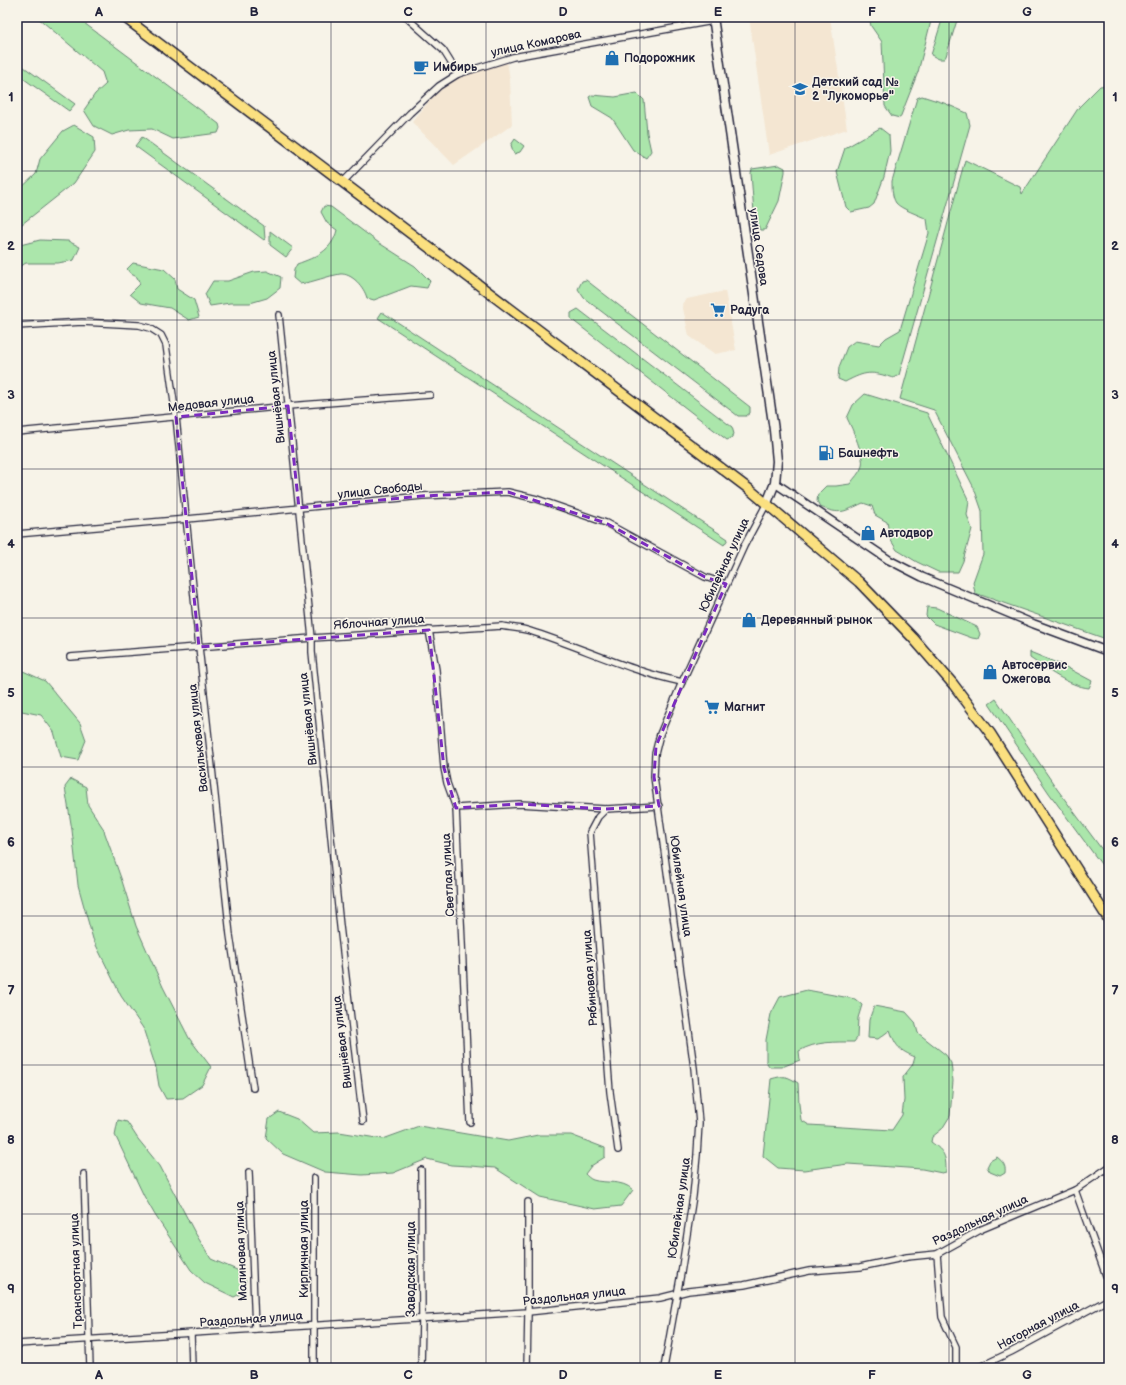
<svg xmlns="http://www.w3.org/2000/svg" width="1126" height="1385" font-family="'Balsamiq Sans',sans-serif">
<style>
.built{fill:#f4e6d2}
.green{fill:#abe6ab;stroke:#668473}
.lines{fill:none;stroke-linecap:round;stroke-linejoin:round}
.minor-casing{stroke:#22223b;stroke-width:8}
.tertiary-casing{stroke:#22223b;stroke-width:10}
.secondary-casing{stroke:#22223b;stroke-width:11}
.primary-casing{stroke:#22223b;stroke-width:12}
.minor{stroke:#f7f3e8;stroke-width:5.5}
.tertiary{stroke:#f7f3e8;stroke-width:7}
.secondary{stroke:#f7f3e8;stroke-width:8}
.primary{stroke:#fbe080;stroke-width:9}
.marked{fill:none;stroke:#7b2cbf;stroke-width:3;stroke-dasharray:8 5;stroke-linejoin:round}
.grid{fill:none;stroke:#22223b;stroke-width:1;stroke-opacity:0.55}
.labels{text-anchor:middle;stroke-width:3;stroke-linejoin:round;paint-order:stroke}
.street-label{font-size:12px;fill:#22223b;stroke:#f7f3e8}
.poi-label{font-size:12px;font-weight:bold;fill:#22223b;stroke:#f7f3e8;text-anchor:start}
.neatline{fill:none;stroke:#22223b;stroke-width:1.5}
.grid-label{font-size:13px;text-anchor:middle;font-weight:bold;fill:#22223b}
</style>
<rect width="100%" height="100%" fill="#f7f3e8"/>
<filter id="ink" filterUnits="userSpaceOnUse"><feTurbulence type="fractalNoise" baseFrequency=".025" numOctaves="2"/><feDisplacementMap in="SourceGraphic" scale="8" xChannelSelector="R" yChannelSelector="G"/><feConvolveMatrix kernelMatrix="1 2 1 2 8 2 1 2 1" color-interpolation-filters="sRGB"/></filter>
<g filter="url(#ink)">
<g class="built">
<polygon points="749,17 830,17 847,129 769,155"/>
<polygon points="507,61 510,80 512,125 454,165 412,122 435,94 464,73"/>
<polygon points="725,291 736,350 715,354 689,336 682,304 687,299"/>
</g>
<g class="green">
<polygon points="37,17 76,17 219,124 220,128 218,133 173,139 152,129 129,130 112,135 94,126 84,110 95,94 106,84 102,72"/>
<polygon points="869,17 932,17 918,72 900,118 892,116 885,106 882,42 871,26"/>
<polygon points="943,17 958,17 946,56 944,59 939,59 931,55"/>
<polygon points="17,62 75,104 69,111 17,74"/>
<polygon points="1109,85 1109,640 975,593 973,582 983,554 982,511 974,488 934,410 900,399 965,160 1020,187 1022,194 1079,107 1100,86"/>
<polygon points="637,93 644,100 647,133 651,151 646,158 633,150 612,118 592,106 589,97 592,95 615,97"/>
<path d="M 922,96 L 944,103 L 967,113 L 970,125 L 899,375 L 893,378 C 871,371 866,371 845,382 L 838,379 L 839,367 L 847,347 L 855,341 L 879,345 L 886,338 L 900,330 L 929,233 L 927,219 C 919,215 901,209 896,203 C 892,197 892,188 892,181 L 917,98 Z"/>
<polygon points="74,125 94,137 95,152 74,183 17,228 17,192 36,174 40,159 63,131"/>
<polygon points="880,128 889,135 890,151 884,177 874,204 869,208 851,212 846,207 837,172 845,148"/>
<polygon points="142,137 264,226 265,239 264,240 135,146"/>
<polygon points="515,139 524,146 520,152 514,154 511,145"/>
<polygon points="779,165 785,168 785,172 779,201 765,230 760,230 754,213 751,173 752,169"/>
<path d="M 324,206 L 331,207 L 379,243 L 415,266 L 430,281 L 427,288 L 411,286 L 374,300 L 367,298 C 364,287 352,273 340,274 C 327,276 314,282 300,284 L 293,278 L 294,270 L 297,264 C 316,257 332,251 337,230 L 327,223 L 321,212 Z"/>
<polygon points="270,231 293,248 286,257 270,245"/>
<polygon points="40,240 68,241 80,247 74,260 58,263 26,263 17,268 17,247 20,245"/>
<polygon points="133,263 164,269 175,279 177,289 194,300 199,317 189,320 170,308 141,303 130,294 140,284 137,277 131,274 127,269"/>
<polygon points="267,271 281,277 280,288 267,298 250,303 230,303 210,306 205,294 213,281 228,281 254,272"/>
<polygon points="586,280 750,407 750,413 746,416 738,416 584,298 578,289 582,281"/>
<polygon points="578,309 732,427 734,434 731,438 727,440 571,319 571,313"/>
<polygon points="382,312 728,539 724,545 378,318"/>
<path d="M 865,394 L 927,413 L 969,501 L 967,515 L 972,529 L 963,561 L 958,572 L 938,572 L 917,562 L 897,550 L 890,539 L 887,522 L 875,515 L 872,506 L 863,503 C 843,512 841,515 820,507 L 817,501 L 818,494 L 826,486 L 836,486 L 850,484 C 854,478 860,473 862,466 C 865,457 852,428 847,418 L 853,405 Z"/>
<polygon points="927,607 937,608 977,627 980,634 978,639 972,638 934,624 926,616"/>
<path d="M 1030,652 L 1064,666 L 1092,681 L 1089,688 C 1069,686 1046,669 1030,658 Z"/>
<polygon points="17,662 23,671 45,681 80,723 86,740 78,760 61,757 54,732 41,715 17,710"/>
<polygon points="996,699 1057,789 1109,859 1109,864 1104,868 1049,793 989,704"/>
<polygon points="71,779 86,787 88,805 103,828 122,881 136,926 163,987 189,1038 211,1067 202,1085 183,1098 166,1099 159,1086 156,1068 143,1028 121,996 93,939 78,885 72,830 65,787"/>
<path d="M 807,990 L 855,999 L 862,1005 L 858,1018 L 857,1038 L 854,1042 C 835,1042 816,1041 799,1051 L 800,1060 L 782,1067 L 770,1067 L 766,1062 L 766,1040 L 771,1014 L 780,997 Z"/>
<path d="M 874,1006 L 906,1012 L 915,1022 L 918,1033 L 946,1055 L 951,1063 L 953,1081 L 950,1116 L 942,1129 L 932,1137 L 931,1142 C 945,1152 946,1156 946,1172 L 942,1173 L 922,1169 L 848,1164 L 804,1170 L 778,1168 L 763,1156 L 771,1079 C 784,1075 787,1076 798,1083 L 799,1104 L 801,1120 L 809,1125 L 892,1130 L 902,1115 L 904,1100 L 903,1077 L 913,1064 L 915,1057 C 899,1050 896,1047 890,1030 L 878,1039 L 868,1038 L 869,1020 Z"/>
<path d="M 279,1112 L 297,1119 L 313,1133 L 339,1132 L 383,1139 L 419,1126 L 508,1141 L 538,1135 L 571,1135 L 605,1148 L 605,1157 L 591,1166 L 585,1174 C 587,1176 590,1179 593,1180 C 605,1184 622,1179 633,1190 L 621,1206 L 595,1209 L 540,1197 L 495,1168 L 470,1166 L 451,1165 L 427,1159 L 393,1173 L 362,1175 L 325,1172 L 283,1154 L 266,1138 L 269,1119 Z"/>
<polygon points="118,1120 127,1122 138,1139 160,1166 194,1231 211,1259 237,1270 246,1281 244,1292 234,1297 205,1283 191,1270 155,1215 144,1196 115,1135"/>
<path d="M 997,1157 C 1003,1162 1006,1165 1005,1173 L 1000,1176 L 990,1172 L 987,1167 L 990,1161 Z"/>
</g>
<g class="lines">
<g class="minor-casing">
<g id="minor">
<polyline points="406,17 443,50 458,74"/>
<polyline points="342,183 410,113 439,86 458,74 513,57 713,21"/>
<polyline points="279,315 312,638 312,652 340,926 363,1121"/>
<polyline points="17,326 82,322 139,325 150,328 161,335 166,345 176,417 199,647 230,935 253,1088"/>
<polyline points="17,432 288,406 430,395"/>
<polyline points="17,534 187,519 422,496 508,492 537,499 606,523 705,577 726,584"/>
<polyline points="429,630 436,670 444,768 447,783 456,808 470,1122"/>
<path d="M 70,657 L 312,638 L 502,626 C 511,628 521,628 530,631 C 581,647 629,671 682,682"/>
<polyline points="456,808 519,804 606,809 659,806"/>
<polyline points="606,809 598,817 590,832 610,1092 618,1150"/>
<polyline points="249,1172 255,1329"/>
<polyline points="84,1174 90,1368"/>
<polyline points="314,1178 314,1368"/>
<polyline points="1075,1190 1109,1284"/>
<polyline points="937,1254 942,1317 956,1347 956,1368"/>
<polyline points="191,1334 192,1368"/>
<polyline points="17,1344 528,1312 660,1298 688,1291 744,1285 809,1271 860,1267 907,1257 937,1254 982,1229 1075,1190 1109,1167"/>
<polyline points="421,1368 422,1319 421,1170"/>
<polyline points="527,1368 528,1312 528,1202"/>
<polyline points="664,1368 681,1273 693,1196 697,1155 699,1123 694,1068 654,777 655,754 660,734 682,682 744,546 767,503"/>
<polyline points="977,1368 1011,1352 1109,1299"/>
</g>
</g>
<g class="tertiary-casing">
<polyline id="tertiary" points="775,483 889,560 922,577 1034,624 1109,652"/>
</g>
<g class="secondary-casing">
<polyline id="secondary" points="713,17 774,430 777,461 775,483 767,503"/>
</g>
<g class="primary-casing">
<polyline id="primary" points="124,17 749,489 859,582 913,638 953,684 990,733 1109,920"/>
</g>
<use href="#minor" class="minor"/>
<use href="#tertiary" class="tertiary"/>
<use href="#secondary" class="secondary"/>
<use href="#primary" class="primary"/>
</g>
</g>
<path class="marked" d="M 288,406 L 299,508 L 422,496 L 508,492 L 606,523 L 705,577 L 726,584 L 656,746 L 654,777 L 659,806 L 606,809 L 519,804 L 456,808 L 444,768 L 429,630 L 199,647 L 176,417 Z"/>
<path class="grid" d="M 177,17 L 177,1368M 331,17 L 331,1368M 486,17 L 486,1368M 640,17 L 640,1368M 795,17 L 795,1368M 949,17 L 949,1368M 17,171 L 1109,171M 17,320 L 1109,320M 17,469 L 1109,469M 17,618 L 1109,618M 17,767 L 1109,767M 17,916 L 1109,916M 17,1065 L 1109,1065M 17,1214 L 1109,1214"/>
<defs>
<g id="shop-bare" transform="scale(1.2)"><path d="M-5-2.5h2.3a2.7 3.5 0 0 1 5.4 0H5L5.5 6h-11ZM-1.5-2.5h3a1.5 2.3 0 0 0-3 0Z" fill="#1f6fb2" stroke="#f7f3e8" stroke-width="2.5" paint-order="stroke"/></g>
<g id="cafe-bare" transform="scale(1.2)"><path d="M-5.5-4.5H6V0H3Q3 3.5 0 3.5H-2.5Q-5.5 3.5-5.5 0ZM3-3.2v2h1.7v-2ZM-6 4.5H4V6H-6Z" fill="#1f6fb2" stroke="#f7f3e8" stroke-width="2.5" paint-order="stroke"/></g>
<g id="school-bare" transform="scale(1.2)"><path d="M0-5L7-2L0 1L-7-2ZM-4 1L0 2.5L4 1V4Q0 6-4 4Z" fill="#1f6fb2" stroke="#f7f3e8" stroke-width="2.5" paint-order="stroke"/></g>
<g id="supermarket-bare" transform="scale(1.2)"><path d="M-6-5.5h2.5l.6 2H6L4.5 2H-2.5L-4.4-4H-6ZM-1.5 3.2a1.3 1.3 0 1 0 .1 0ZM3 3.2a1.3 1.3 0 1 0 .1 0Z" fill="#1f6fb2" stroke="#f7f3e8" stroke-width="2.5" paint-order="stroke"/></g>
<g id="fuel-bare" transform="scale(1.2)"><path d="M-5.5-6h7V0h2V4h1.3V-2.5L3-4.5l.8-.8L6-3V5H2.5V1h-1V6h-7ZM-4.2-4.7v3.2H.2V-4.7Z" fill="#1f6fb2" stroke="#f7f3e8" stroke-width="2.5" paint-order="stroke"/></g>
</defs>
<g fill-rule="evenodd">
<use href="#shop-bare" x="612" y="58"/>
<use href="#cafe-bare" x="421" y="67"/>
<use href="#school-bare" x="800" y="89"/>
<use href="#supermarket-bare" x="718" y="310"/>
<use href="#fuel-bare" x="826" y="453"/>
<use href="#shop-bare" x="868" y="533"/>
<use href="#shop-bare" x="749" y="620"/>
<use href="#shop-bare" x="990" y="672"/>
<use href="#supermarket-bare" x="712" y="707"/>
</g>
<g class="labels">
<g class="street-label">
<text transform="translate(536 43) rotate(-12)" y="4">улица Комарова</text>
<text transform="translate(759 247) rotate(82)" y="4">улица Седова</text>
<text transform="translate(276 397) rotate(-96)" y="4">Вишнёвая улица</text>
<text transform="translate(211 403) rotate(-6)" y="4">Медовая улица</text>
<text transform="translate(380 490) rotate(-6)" y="4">улица Свободы</text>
<text transform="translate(724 565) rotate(-65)" y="4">Юбилейная улица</text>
<text transform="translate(379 622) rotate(-4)" y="4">Яблочная улица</text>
<text transform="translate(308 719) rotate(-96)" y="4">Вишнёвая улица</text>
<text transform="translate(198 738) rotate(-96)" y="4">Васильковая улица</text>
<text transform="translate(448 875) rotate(-93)" y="4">Светлая улица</text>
<text transform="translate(681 886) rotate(82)" y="4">Юбилейная улица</text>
<text transform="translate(590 978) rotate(-94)" y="4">Рябиновая улица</text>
<text transform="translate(342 1042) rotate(-97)" y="4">Вишнёвая улица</text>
<text transform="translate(679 1208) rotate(-82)" y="4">Юбилейная улица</text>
<text transform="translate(980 1220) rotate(-25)" y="4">Раздольная улица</text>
<text transform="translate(304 1249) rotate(-90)" y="4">Кирпичная улица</text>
<text transform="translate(241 1251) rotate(-92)" y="4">Малиновая улица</text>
<text transform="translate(411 1269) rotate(-90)" y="4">Заводская улица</text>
<text transform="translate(76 1271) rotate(-92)" y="4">Транспортная улица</text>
<text transform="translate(574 1296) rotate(-6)" y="4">Раздольная улица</text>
<text transform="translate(251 1319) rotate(-4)" y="4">Раздольная улица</text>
<text transform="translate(1038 1325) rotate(-28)" y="4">Нагорная улица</text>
</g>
<g class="poi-label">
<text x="624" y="62">Подорожник</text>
<text x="433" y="71">Имбирь</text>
<text x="812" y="86">Детский сад №<tspan x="812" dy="14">2 "Лукоморье"</tspan></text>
<text x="730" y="314">Радуга</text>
<text x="838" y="457">Башнефть</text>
<text x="880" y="537">Автодвор</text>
<text x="761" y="624">Деревянный рынок</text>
<text x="1002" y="669">Автосервис<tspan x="1002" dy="14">Ожегова</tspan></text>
<text x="724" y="711">Магнит</text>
</g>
</g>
<rect width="1126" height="1385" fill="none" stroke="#f7f3e8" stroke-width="44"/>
<rect x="22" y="22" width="1082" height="1341" class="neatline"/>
<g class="grid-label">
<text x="99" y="16">A</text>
<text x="254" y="16">B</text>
<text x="408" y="16">C</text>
<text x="563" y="16">D</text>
<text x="718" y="16">E</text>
<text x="872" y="16">F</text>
<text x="1027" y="16">G</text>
<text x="11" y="101">1</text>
<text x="1115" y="101">1</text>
<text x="11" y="250">2</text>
<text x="1115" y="250">2</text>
<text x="11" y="399">3</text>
<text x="1115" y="399">3</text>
<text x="11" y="548">4</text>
<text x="1115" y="548">4</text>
<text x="11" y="697">5</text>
<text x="1115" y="697">5</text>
<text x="11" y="846">6</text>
<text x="1115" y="846">6</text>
<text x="11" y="995">7</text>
<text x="1115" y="995">7</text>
<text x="11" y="1144">8</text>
<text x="1115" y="1144">8</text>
<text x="11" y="1293">9</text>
<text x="1115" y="1293">9</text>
<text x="99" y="1379">A</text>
<text x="254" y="1379">B</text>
<text x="408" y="1379">C</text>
<text x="563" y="1379">D</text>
<text x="718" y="1379">E</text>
<text x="872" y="1379">F</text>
<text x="1027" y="1379">G</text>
</g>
</svg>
